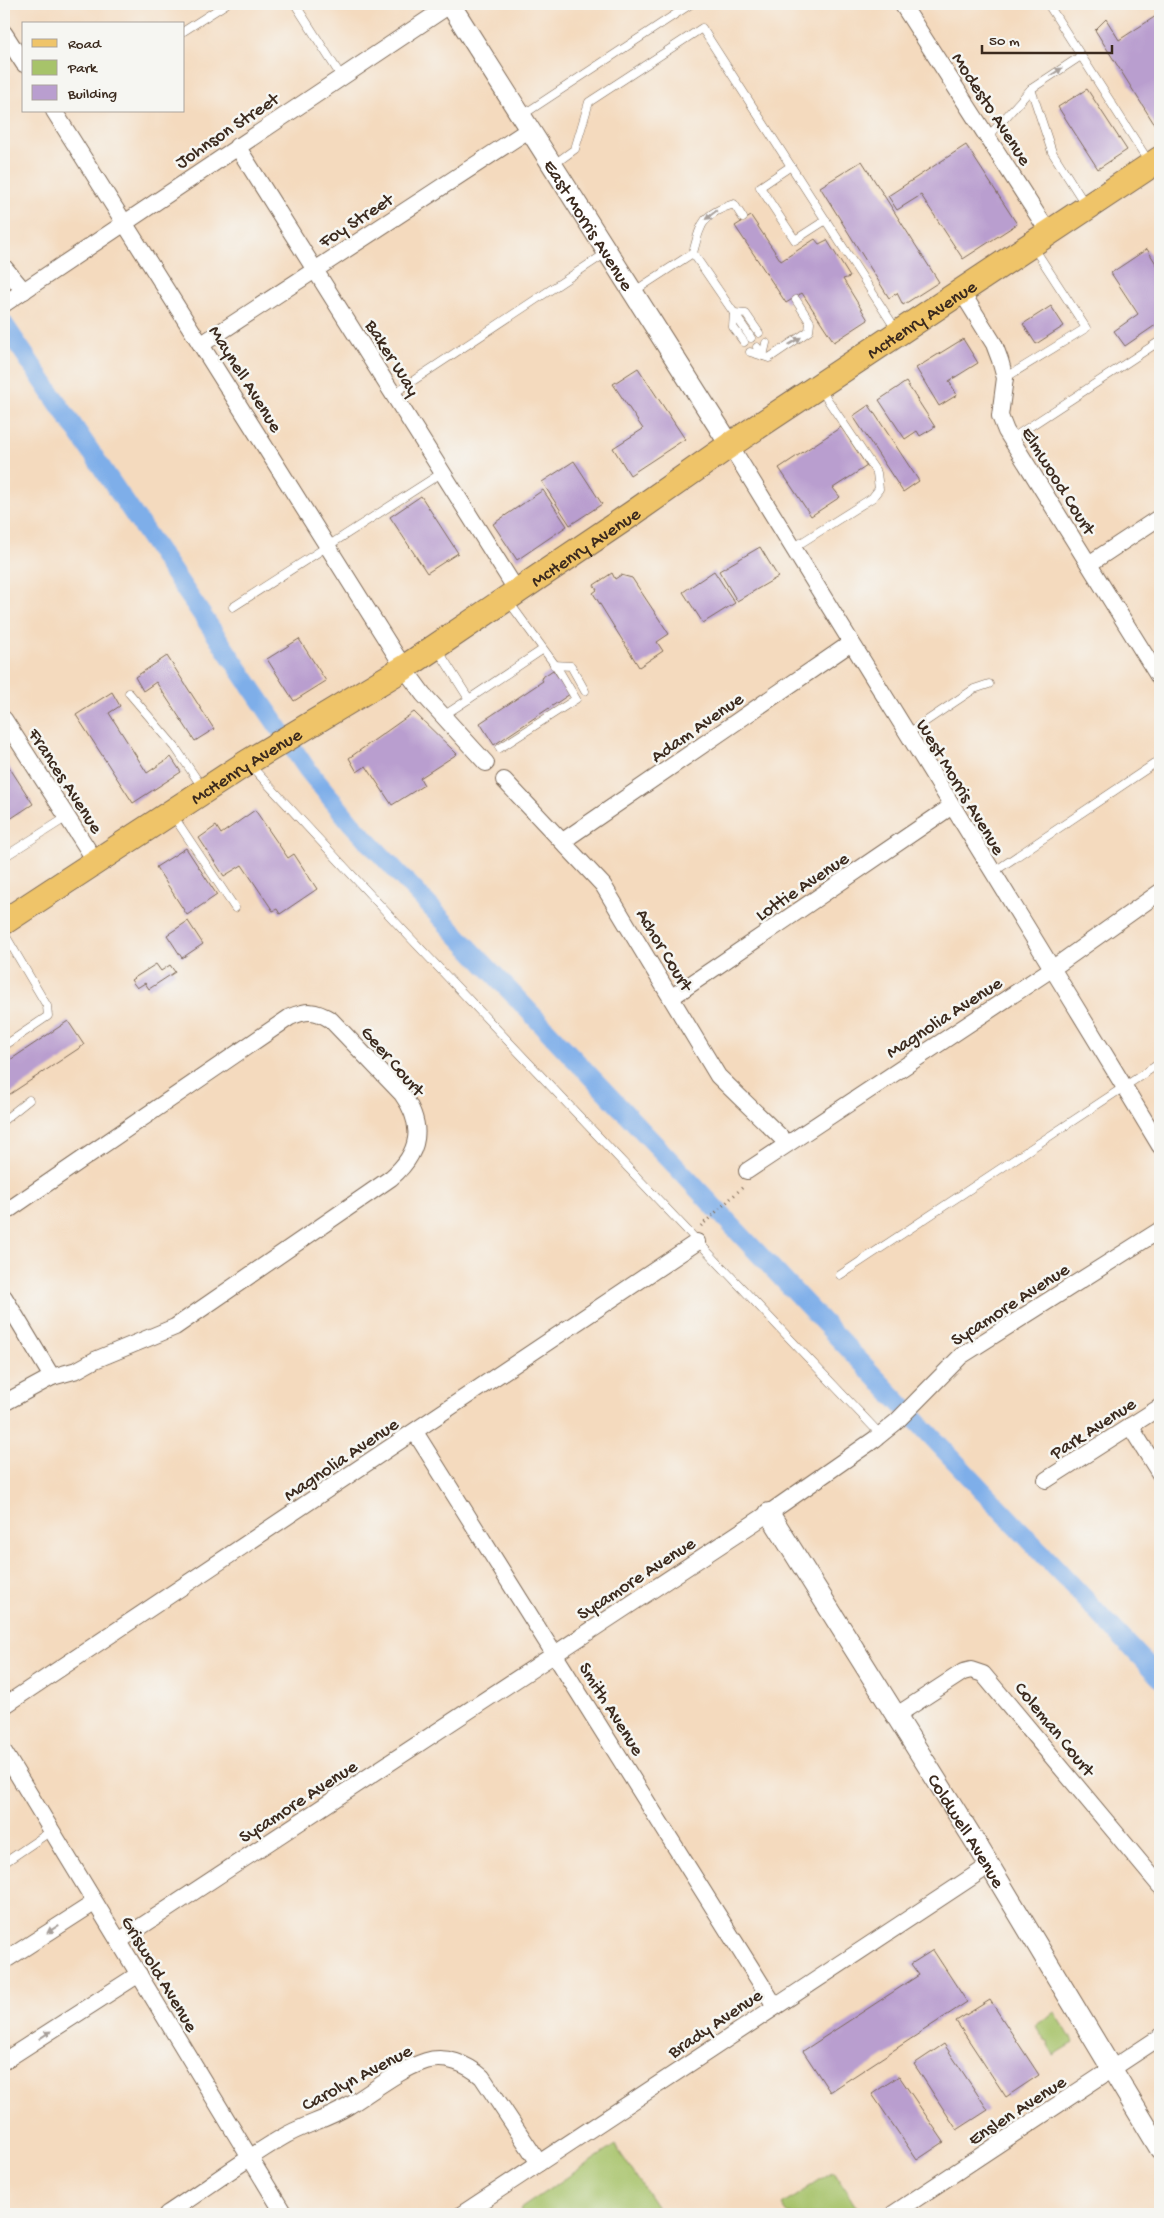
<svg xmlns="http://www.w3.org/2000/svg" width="1164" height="2218" font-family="'Gochi Hand',sans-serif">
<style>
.green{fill:#a7c36a;stroke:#717644}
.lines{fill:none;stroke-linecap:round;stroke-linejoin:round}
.canal{stroke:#7eaee9;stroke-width:19}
.building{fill:#b99ecf}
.service-casing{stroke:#7c6856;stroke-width:9}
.minor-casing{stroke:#7c6856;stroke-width:18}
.tertiary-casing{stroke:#7c6856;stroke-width:22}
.primary-casing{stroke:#7c6856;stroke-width:27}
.path{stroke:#7c6856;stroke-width:3;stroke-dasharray:1 4;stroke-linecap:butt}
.service{stroke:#fff;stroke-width:8}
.minor{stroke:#fff;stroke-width:16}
.tertiary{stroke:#fff;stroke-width:20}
.primary{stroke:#efc469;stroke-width:25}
.oneway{fill:#a79f9a}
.labels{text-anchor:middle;stroke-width:5;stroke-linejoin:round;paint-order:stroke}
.street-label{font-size:19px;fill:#3b2a1e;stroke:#f6f6f2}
</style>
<rect width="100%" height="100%" fill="#f6f6f2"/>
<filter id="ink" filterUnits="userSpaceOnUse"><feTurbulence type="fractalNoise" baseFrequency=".02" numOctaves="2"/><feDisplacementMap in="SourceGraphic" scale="10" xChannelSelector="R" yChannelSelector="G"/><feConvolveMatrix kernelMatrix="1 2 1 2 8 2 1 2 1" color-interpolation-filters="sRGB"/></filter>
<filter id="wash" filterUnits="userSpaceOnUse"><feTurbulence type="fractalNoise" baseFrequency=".0096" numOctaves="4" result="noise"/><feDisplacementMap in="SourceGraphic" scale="20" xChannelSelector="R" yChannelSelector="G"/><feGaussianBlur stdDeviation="1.12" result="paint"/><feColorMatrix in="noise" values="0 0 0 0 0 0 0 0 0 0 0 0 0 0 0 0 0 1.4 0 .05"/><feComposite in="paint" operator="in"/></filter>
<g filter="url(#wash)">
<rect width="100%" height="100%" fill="#f4dabe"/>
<g class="green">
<polygon points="1055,2012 1074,2043 1054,2055 1048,2045 1049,2042 1045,2040 1035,2025"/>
<polygon points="615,2145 661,2214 523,2214 520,2209"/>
<polygon points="833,2171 857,2208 848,2214 788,2214 782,2205"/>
</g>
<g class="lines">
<polyline class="canal" points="4,324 307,769 351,823 1160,1678"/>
</g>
<g id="blocks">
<g class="building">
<polygon points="1156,16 1160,22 1160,133 1095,30 1106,19 1119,40"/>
<polygon points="1087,89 1127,150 1098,169 1058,107"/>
<polygon points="966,145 1017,224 963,259 921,195 897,210 888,196"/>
<polygon points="862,161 939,282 903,305 897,293 889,298 820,187"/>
<polygon points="751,216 781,261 815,239 819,244 827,240 850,277 843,279 868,320 834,342 802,293 786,303 735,226"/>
<polygon points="1147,249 1160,270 1160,322 1125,346 1114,331 1138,314 1111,273"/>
<polygon points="1051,306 1064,326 1036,344 1023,324"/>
<polygon points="963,339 978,363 949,381 957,395 939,406 916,368"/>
<polygon points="638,368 685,439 630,475 613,448 643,429 613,384"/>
<polygon points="906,382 935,427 920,436 917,431 905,439 879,400"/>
<polygon points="869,405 919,481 903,492 853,416"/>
<polygon points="841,427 867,466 833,488 840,497 811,516 779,468"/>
<polygon points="574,461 602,504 570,525 542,482"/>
<polygon points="543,490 567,526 517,560 493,524"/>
<polygon points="421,496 458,553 427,573 390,517"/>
<polygon points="760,547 778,577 737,601 719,571"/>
<polygon points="714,571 735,603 703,623 683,592"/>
<polygon points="612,573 615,579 621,575 632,578 669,634 657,642 663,651 639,667 593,593 597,590 594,585"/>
<polygon points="299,639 326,681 294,701 267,659"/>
<polygon points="167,656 214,729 195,741 156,682 143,691 135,677"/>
<polygon points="553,670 570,694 494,745 480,723 543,681 541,678"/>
<polygon points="112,692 120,706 109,713 147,773 171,757 181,772 133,803 76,715"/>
<polygon points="414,712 457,754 420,778 424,785 392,805 366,766 357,772 349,758"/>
<polygon points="4,759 33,804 4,823"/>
<polygon points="255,810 288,858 294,854 317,889 280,914 277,909 273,911 242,865 224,876 199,838 216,826 221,834"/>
<polygon points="186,848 217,895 187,915 156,867"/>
<polygon points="188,921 203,944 182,958 167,935"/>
<polygon points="156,964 161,971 170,965 175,972 149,989 145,983 137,988 131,980"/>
<polygon points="68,1021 84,1045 4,1098 4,1064"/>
<polygon points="933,1950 967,2002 830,2092 803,2051 919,1975 911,1964"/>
<polygon points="990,2000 1039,2075 1006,2097 956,2021"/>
<polygon points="944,2044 988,2110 957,2130 914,2064"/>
<polygon points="899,2076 944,2142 917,2160 872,2094"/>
</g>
</g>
</g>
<g filter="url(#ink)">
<use href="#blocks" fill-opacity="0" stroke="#7c6856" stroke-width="1"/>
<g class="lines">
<g class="service-casing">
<g id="service">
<polyline points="295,4 341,76"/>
<polyline points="1048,4 1149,162"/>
<polyline points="184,31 226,4"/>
<polyline points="1031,89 1052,152 1085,204"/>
<polyline points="521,116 691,4"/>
<polyline points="988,137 1031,89 1081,56"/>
<polyline points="553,165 575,149 589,102 702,28 897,331"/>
<polyline points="791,166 760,187 795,240 826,220"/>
<path d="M 693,253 C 701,223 702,214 734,204 L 743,218"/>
<polyline points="633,292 693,253 751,338"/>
<polyline points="734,313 746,314 759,333"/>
<polyline points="734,313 733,327 744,342"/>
<polyline points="757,347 763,356 769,358 809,331 810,322 796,300"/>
<polyline points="750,352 763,356 766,343"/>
<polyline points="1005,378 1086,328 1034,248"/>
<polyline points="393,394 606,253"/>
<polyline points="1011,439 1160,341"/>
<polyline points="793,548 872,498 879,489 877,473 821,390"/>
<polyline points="233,607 443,472"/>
<polyline points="438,650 469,699 542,650"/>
<polyline points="554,665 571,666 585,691"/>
<polyline points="129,693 175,747 202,787"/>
<polyline points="443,716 469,699"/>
<polyline points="907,734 974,689 989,684"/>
<polyline points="500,748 576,699 558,669 509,602"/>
<polyline points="251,766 403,930 880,1434"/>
<polyline points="172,814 235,908"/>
<polyline points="4,857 67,817"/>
<polyline points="992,873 1160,760"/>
<polyline points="4,933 47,1006 48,1016 4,1046"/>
<polyline points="4,1120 29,1100"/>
<polyline points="840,1275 1160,1063"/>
<polyline points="4,1863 51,1831"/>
</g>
</g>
<g class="minor-casing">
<g id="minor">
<polyline points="902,4 1049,233"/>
<polyline points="4,33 24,64"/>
<polyline points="54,111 404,668 423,694 486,763"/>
<polyline points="237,146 517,591"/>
<polyline points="4,267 24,291"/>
<polyline points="961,291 994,344 1000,360 1005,378 1000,416 1006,431 1160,679"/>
<polyline points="4,304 451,4"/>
<polyline points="202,344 530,129"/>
<path d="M 730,445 C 873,679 1019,911 1160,1146"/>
<polyline points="1089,564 1160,517"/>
<polyline points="4,719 96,862"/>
<polyline points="504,780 603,885 718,1076 787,1143"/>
<polyline points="563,841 851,643"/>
<polyline points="672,997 952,806"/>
<polyline points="747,1171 1053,968 1160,892"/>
<path d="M 4,1213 L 290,1017 C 307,1010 315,1010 331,1020 L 402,1094 C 425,1126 420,1153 391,1178 L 175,1327 L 95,1360 L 77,1370 L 52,1377 L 4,1403"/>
<polyline points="4,1297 52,1377"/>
<polyline points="1130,1426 1160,1474"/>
<polyline points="415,1432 775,2006"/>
<polyline points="1046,1480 1160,1407"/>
<polyline points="4,1706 697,1242"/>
<polyline points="897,1715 963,1672 971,1670 983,1674 1160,1886"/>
<polyline points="4,1752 284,2214"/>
<polyline points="119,1941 769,1513 875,1439 896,1422 961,1356 1160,1230"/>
<polyline points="4,1961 94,1903"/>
<polyline points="4,2061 139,1974"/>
<path d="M 167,2214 C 205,2189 242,2161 281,2138 C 302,2125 326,2120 347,2107 C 372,2092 398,2070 426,2061 C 446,2055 467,2064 482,2077 L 539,2163"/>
<polyline points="462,2214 990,1865"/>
<polyline points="893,2214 1160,2037"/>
</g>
</g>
<g class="tertiary-casing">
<g id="tertiary">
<path id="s1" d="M 450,4 L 730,445"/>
<path id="s2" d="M 769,1513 L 979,1848 L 1160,2149"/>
</g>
</g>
<g class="primary-casing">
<g id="primary">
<path id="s3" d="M 4,922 L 248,762 L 404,668 L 633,513 L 730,445 L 1160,159"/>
</g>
</g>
<polyline class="path" points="701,1226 744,1186"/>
<use href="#service" class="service"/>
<use href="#minor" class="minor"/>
<use href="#tertiary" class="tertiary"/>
<use href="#primary" class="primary"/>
</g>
<defs><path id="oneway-solid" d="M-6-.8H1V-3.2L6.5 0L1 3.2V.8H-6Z" transform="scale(1.25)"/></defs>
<g class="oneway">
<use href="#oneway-solid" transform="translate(1056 72) rotate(-33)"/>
<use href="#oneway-solid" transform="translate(711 215) rotate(142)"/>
<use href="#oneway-solid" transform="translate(795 341) rotate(-31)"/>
<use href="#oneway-solid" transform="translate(53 1929) rotate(147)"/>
<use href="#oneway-solid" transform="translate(45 2035) rotate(-33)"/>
</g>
</g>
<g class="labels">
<g class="street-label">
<text transform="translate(993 108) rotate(57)" y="7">Modesto Avenue</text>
<text transform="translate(226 129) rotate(-34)" y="7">Johnson Street</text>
<text transform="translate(355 219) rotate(-33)" y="7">Foy Street</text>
<text dy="7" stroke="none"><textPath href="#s1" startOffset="261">East Morris Avenue</textPath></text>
<text dy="7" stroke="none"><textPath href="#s3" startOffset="1098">McHenry Avenue</textPath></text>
<text transform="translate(394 357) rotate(58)" y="7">Baker Way</text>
<text transform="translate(247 378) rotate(58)" y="7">Maynell Avenue</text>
<text transform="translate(1060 480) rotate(58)" y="7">Elmwood Court</text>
<text dy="7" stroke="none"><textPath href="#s3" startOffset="692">McHenry Avenue</textPath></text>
<text transform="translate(696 726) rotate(-35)" y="7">Adam Avenue</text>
<text dy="7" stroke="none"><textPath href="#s3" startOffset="288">McHenry Avenue</textPath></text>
<text transform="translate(67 780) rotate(57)" y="7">Frances Avenue</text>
<text transform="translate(962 786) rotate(59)" y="7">West Morris Avenue</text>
<text transform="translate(801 885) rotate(-34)" y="7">Lottie Avenue</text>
<text transform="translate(666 949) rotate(59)" y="7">Achor Court</text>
<text transform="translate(943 1016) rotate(-33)" y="7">Magnolia Avenue</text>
<text transform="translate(394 1060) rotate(49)" y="7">Geer Court</text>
<text transform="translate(1009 1303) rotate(-33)" y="7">Sycamore Avenue</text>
<text transform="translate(1092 1427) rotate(-33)" y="7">Park Avenue</text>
<text transform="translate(340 1458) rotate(-34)" y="7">Magnolia Avenue</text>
<text transform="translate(635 1577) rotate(-33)" y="7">Sycamore Avenue</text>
<text transform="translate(613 1708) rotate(58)" y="7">Smith Avenue</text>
<text transform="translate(1056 1728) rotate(51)" y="7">Coleman Court</text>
<text transform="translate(297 1800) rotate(-33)" y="7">Sycamore Avenue</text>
<text dy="7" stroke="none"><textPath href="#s2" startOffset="374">Coldwell Avenue</textPath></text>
<text transform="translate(161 1973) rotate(59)" y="7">Griswold Avenue</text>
<text transform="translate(714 2022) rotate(-34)" y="7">Brady Avenue</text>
<text transform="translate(356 2076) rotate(-28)" y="7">Carolyn Avenue</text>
<text transform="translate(1016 2109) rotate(-33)" y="7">Enslen Avenue</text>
</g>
</g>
<rect width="1164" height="2218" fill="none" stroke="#f6f6f2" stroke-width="20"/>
<rect x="22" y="22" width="162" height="90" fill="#f6f6f2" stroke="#aba49d"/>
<rect x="32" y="39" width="25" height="8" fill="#efc469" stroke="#aba49d"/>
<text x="68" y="48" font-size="15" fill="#3b2a1e">Road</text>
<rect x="32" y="60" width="25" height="15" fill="#a7c36a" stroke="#aba49d"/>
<text x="68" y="72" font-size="15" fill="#3b2a1e">Park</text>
<rect x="32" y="85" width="25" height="15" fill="#b99ecf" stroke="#aba49d"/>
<text x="68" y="98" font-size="15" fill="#3b2a1e">Building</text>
<path d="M982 45v8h130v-8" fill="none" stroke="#3b2a1e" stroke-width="2.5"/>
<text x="989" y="45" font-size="15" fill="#3b2a1e" stroke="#f6f6f2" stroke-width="4" paint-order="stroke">50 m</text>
</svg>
